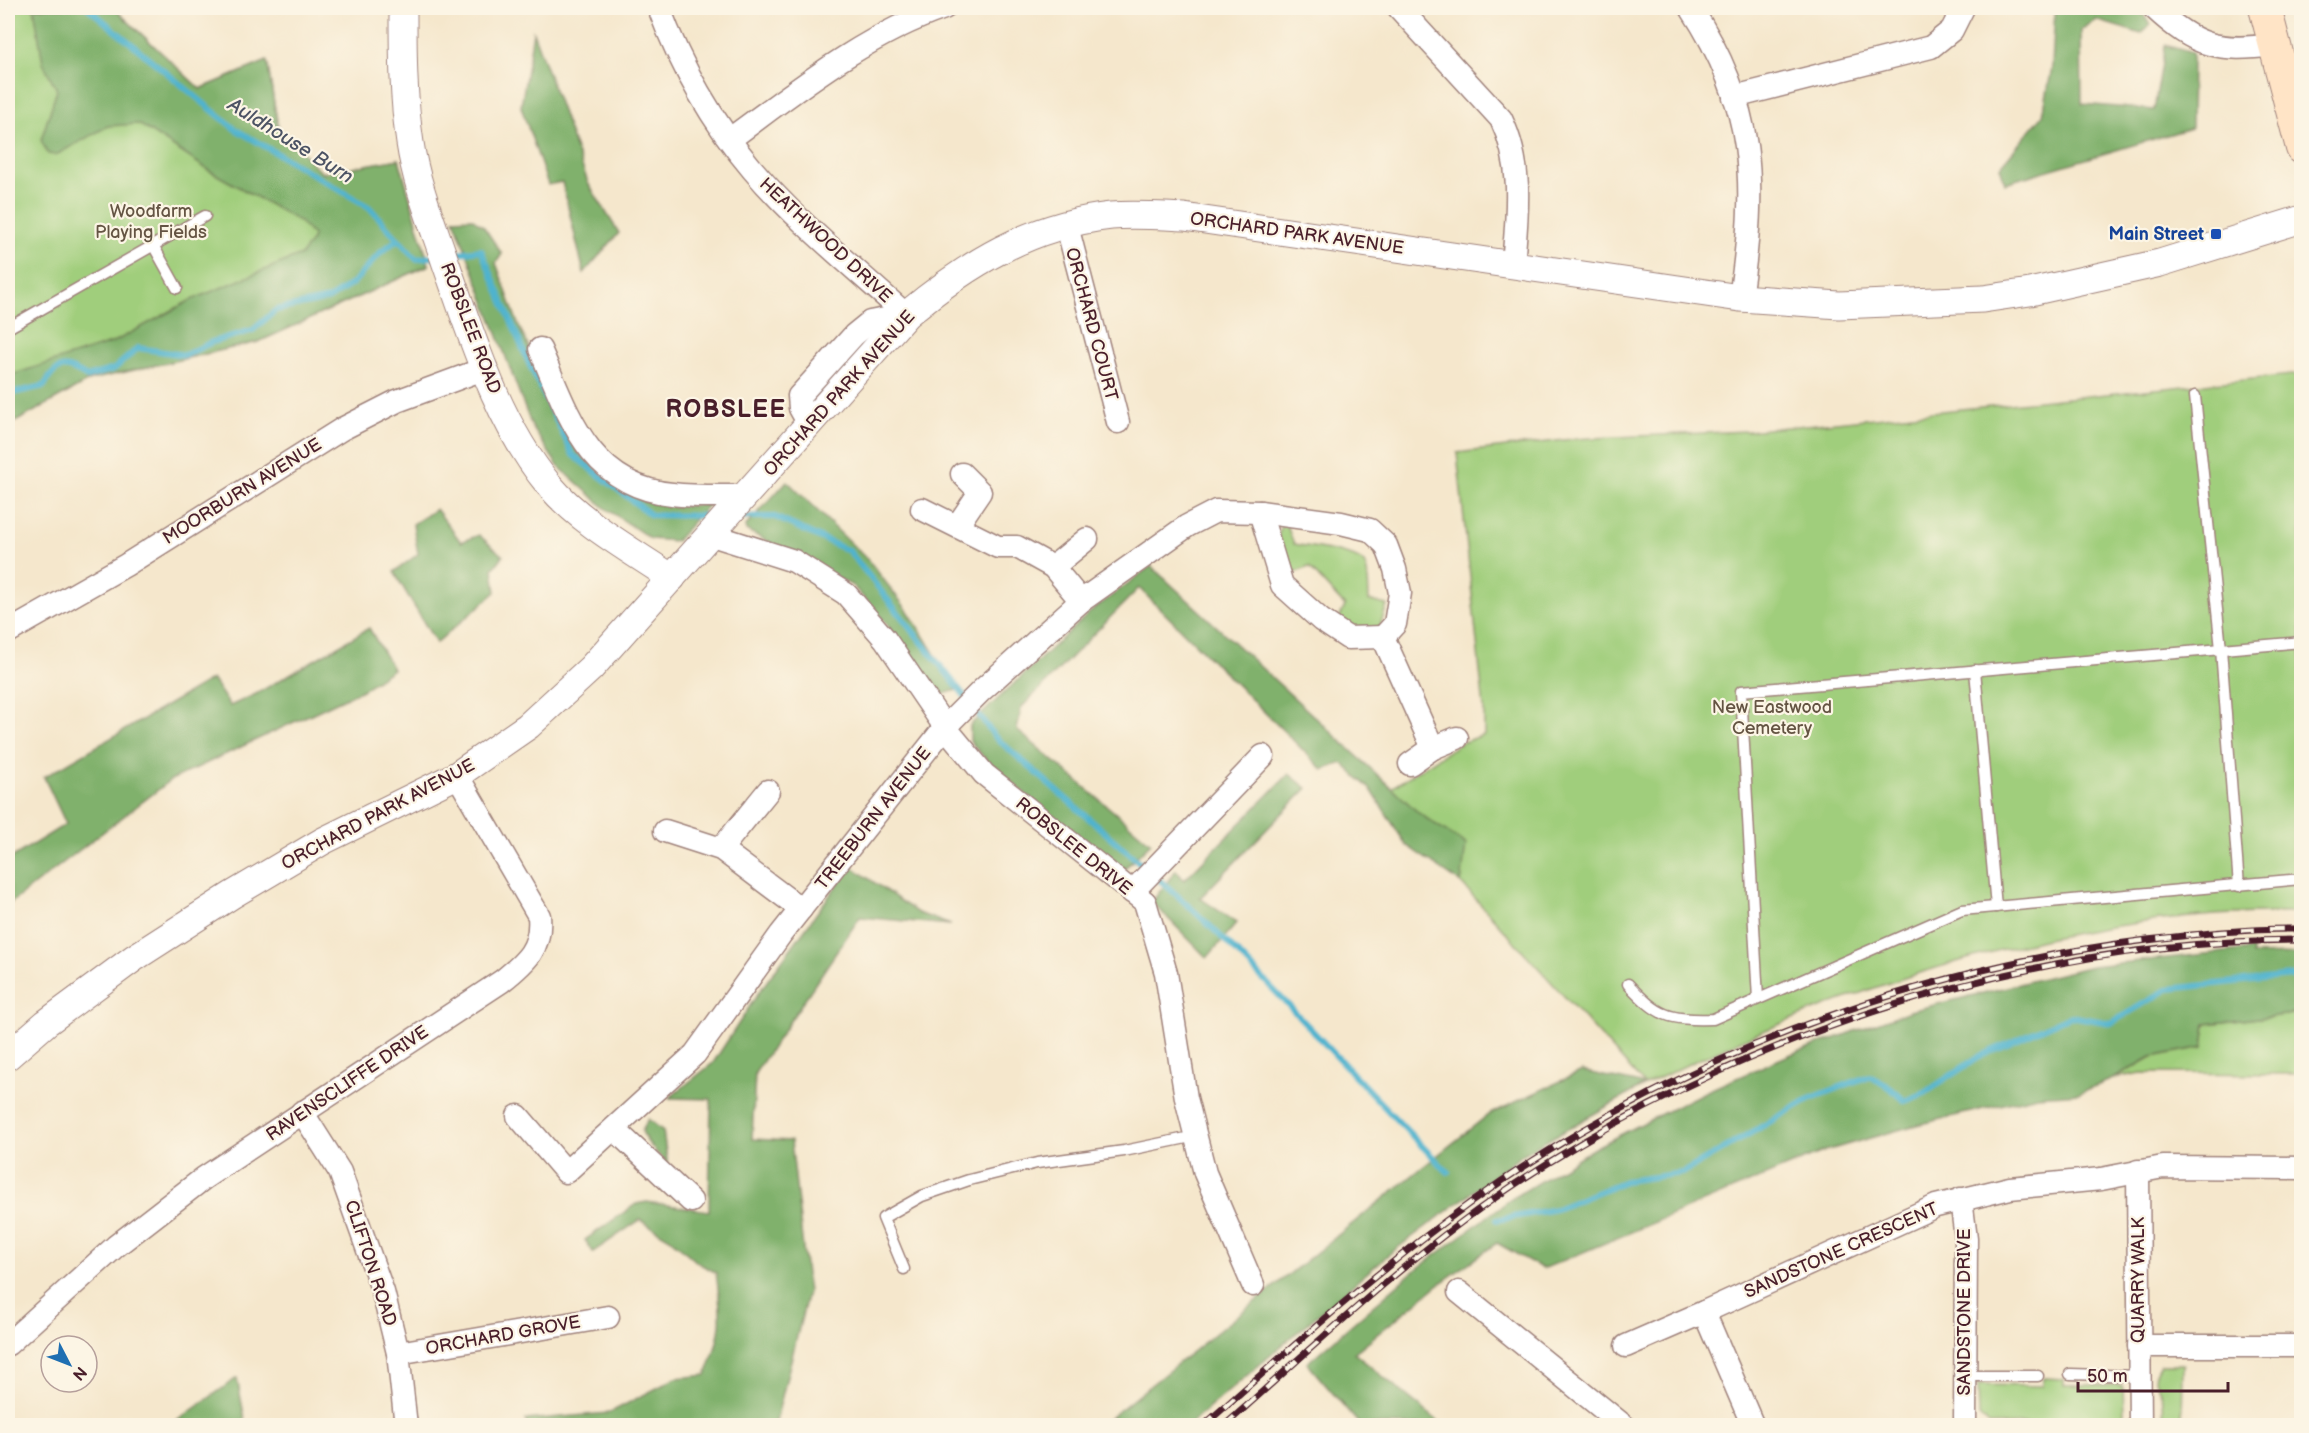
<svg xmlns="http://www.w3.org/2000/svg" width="2309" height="1433" font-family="'Balsamiq Sans',sans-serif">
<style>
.green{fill:#a0ce7c;stroke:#757654;stroke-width:1.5}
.forest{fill:#80b16c;stroke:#65684c;stroke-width:1.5}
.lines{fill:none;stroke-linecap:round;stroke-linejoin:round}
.stream{stroke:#50b3ce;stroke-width:6}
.service-casing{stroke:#a0837c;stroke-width:13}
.minor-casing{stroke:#a0837c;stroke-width:25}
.tertiary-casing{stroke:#a0837c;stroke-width:29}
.secondary-casing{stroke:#a0837c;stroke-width:34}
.service{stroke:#fff;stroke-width:10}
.minor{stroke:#fff;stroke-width:22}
.tertiary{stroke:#fff;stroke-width:27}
.secondary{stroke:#ffe4c6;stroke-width:32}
.rail-casing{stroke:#4a1f2b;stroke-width:7}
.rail{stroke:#fcf5e5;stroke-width:4.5;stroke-dasharray:14;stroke-linecap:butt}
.transit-dot{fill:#1a4fb4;stroke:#fcf5e5;stroke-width:2}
.labels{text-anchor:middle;stroke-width:4.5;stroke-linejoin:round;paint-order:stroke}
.park-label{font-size:18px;fill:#645443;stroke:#fcf5e5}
.street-label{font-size:18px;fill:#4a1f2b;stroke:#fcf5e5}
.transit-label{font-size:18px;font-weight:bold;fill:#164399;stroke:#fcf5e5;text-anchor:end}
.water-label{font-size:20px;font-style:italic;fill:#4c5364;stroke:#fcf5e5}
.district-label{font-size:24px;font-weight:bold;letter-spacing:1.5px;fill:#4a1f2b;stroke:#fcf5e5}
</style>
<rect width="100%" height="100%" fill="#fcf5e5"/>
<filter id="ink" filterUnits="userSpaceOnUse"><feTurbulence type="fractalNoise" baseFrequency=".0167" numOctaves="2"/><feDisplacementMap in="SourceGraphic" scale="12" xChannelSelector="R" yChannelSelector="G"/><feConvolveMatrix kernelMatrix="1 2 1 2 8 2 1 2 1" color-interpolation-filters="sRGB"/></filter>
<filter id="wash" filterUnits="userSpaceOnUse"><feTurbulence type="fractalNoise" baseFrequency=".008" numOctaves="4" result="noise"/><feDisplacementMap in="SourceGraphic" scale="24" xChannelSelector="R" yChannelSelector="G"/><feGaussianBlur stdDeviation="1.35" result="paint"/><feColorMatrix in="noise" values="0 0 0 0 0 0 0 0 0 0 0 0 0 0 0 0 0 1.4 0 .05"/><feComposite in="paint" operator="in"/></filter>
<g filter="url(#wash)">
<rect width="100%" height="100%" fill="#f5e7cc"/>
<g class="green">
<polygon points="8,8 95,8 118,12 200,89 267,61 278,127 322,173 399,159 429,265 258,342 90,380 8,426"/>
<path d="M 2301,374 L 2301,913 C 2071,909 1849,985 1645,1085 L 1461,883 L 1465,844 L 1421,815 L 1391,788 L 1461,743 L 1484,735 L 1484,709 L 1457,453 L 1572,439 L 1748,431 Z"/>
<path d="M 1281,526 L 1287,526 L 1294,544 C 1309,547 1356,552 1364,563 C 1370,573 1368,590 1369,601 L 1387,605 L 1379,629 L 1359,634 L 1338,621 L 1345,606 L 1309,567 L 1291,574 C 1282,559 1273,544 1281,526 Z"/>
<polygon points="2301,1013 2301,1074 2141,1073 2115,1078 2152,1057 2203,1047 2206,1024"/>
<path d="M 2161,1364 L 2183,1364 L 2182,1425 L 2163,1425 C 2163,1417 2164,1408 2163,1400 C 2160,1385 2148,1383 2161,1364 Z"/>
<polygon points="2044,1378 2064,1379 2064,1385 2123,1385 2124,1416 2121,1422 1989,1425 1979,1416 1978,1385 2043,1386"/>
</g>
<g class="forest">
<polygon points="34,8 117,8 118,12 200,89 267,61 278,127 322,173 399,159 429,265 258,342 90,380 8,426 8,376 114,342 191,300 301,255 312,240 313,235 299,221 210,171 139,124 108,126 56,155 48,154 41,140 57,90 43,63"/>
<polygon points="2055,8 2138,8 2150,24 2141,34 2096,20 2081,30 2082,104 2154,110 2165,45 2192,53 2191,128 2005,183 2000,167 2043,115 2052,67"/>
<polygon points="533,32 589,185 619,233 584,273 562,182 548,185 521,107"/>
<polygon points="472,218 484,227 502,254 496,263 518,324 578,452 611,481 641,500 674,507 709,504 676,541 651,539 605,508 558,466 532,427 454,219"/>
<polygon points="787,481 870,562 908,611 957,690 934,697 926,691 887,624 853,586 746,530 745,527"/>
<polygon points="436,509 461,542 479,535 503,556 493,569 496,592 436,643 394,572 418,554 413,524"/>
<polygon points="1151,566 1421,815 1466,844 1461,883 1406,845 1372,791 1342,763 1323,770 1139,588 1021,708 1017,730 1151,843 1119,874 986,760 970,741 970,725 1089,613"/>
<polygon points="369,628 393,669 362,690 171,780 8,905 8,860 66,824 44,777 212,679 230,706 256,694"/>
<polygon points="1289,774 1307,788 1200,898 1237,923 1207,958 1152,902 1176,870 1184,880"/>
<path d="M 851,866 L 918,913 L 951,925 L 860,917 L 755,1073 L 752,1139 L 791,1141 L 808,1292 L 775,1425 L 526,1426 L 526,1420 L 609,1413 L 676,1378 L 706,1375 C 723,1331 723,1320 716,1273 L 698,1263 L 670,1238 L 640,1220 L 593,1252 L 585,1240 L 636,1204 L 647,1202 L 709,1211 L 711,1099 L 669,1098 L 713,1063 L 759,992 Z"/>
<polygon points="2252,949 2252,955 2301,954 2301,1013 2206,1024 2203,1047 2151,1057 2115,1078 2079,1093 2037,1096 1909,1127 1825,1151 1543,1269 1497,1243 1438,1285 1354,1353 1443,1425 1360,1425 1307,1363 1410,1274 1511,1199 1596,1147 1707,1091 1789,1055 1910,1011 2092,966"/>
<polygon points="1582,1071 1645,1085 1525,1153 1388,1255 1189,1425 1101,1425 1488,1115"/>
<polygon points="648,1119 663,1131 668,1166 646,1140 642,1131"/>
<polygon points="237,1378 246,1425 171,1425"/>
</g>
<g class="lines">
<g class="stream">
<polyline points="88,8 235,129 369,207 416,259 437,256"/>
<polyline points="450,254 481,250 530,366 573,455 651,515 715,516"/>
<path d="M 8,394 L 44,386 C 57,362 66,364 87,377 L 114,369 L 138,348 L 185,355 L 212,342 L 253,330 L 276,310 L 329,299 L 353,283 L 381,252 L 398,239"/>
<polyline points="738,517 775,517 849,551 967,699"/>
<polyline points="973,707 995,737 1147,869"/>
<path d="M 1155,876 C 1260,966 1349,1075 1448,1172"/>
<polyline points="1497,1220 1556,1209 1625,1181 1682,1173 1809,1099 1869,1076 1888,1086 1905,1101 1925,1093 1978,1057 2070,1016 2111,1023 2168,989 2302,975"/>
</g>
</g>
</g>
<g filter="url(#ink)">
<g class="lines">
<g class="service-casing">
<g id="service">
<polyline points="153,245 177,288"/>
<polyline points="8,328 205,216"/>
<polyline points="2195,396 2221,649 2239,886"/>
<polyline points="1975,670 1996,907"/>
<path d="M 1628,984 C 1659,1017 1668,1020 1713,1019 L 1962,910 L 2302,879"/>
<polyline points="1758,999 1741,691 2302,642"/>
<polyline points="904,1269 883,1218 922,1196 969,1180 1037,1163 1124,1151 1196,1136"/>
<polyline points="2070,1374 2139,1376"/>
<polyline points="1964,1376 2038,1376"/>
</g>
</g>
<g class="minor-casing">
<g id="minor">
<path d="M 659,8 C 680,65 713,123 753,170 C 798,223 855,268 906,315"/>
<path d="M 1399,8 L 1501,119 C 1524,167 1517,214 1513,265"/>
<path d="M 1691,8 C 1756,107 1757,184 1740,298"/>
<path d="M 2154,8 C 2196,47 2218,52 2274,45"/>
<polyline points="1734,97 1931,47 1952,30 1963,8"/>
<path d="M 730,139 C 797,90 865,35 944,8"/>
<polyline points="1067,226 1118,422"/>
<path d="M 540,349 C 568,414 589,486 672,494 C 696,497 722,496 746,496"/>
<polyline points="809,424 800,408 799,396 854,335 870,322 906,315"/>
<polyline points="922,509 998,547 1017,547 1053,567 1081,601"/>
<polyline points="1260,512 1282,585 1321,620 1348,638 1383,637"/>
<polyline points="957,526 980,492 962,474"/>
<polyline points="712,535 794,561 846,594 885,639 945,727 984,774 1145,902 1166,973 1186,1098 1205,1173 1253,1285"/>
<polyline points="1053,567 1087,539"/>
<polyline points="8,632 126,565 342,429 397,401 486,368"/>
<polyline points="1410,764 1433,748 1457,738"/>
<polyline points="665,831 721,849 801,909"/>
<polyline points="721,849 768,791"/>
<polyline points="1132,892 1263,756"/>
<polyline points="302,1112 340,1172 383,1292 398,1353 406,1426"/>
<polyline points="518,1116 566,1172 695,1054 781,934 945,727 981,691 1081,601 1187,526 1216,511 1260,512 1341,523 1370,530 1386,545 1395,569 1400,593 1395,624 1383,637 1433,748"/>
<polyline points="614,1129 691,1201"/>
<polyline points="2138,1171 2140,1426"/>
<polyline points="1961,1199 1966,1239 1965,1426"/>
<polyline points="1459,1292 1624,1426"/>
<path d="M 8,1344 L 116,1246 L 204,1178 L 502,981 C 526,962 542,948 539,916 L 457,775"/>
<polyline points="1626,1346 1704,1312"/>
<polyline points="2139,1346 2302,1346"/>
<polyline points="398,1353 608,1317"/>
<polyline points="1753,1426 1704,1312 1936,1206 2010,1188 2101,1179 2163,1167 2302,1168"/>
</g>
</g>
<g class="tertiary-casing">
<g id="tertiary">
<path d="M 403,8 C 403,53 403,98 410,143 C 416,184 433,225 446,264 C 473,340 498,423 549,485 C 581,523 631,550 672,578"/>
<path d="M 8,1056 L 46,1023 L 134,958 L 232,895 L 323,841 L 457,775 L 528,726 L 591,668 L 906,315 C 967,264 1030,225 1111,216 C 1135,214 1160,216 1184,217 L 1740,298 L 1839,305 L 1983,299 L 2030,292 L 2160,263 L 2302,219"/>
</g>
</g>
<g class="secondary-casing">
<polyline id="secondary" points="2265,8 2302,148"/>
</g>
<use href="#service" class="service"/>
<use href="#minor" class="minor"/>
<use href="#tertiary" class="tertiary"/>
<use href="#secondary" class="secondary"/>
<g class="rail-casing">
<g id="rail">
<path d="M 1203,1426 C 1290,1349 1376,1271 1470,1203 C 1668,1062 1906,970 2147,940 C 2198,934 2249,928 2302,929"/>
<path d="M 1224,1426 C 1311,1349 1394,1269 1489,1202 C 1719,1041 2021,940 2302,940"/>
</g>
</g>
<use href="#rail" class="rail"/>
</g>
</g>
<rect class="transit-dot" x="2210" y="228" width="12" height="12" rx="3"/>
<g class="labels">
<g class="park-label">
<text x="151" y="217">Woodfarm<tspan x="151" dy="21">Playing Fields</tspan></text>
<text x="1772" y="713">New Eastwood<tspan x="1772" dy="21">Cemetery</tspan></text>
</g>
<g class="street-label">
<text transform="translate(1297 233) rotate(8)" y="6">ORCHARD PARK AVENUE</text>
<text transform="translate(826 240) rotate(43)" y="6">HEATHWOOD DRIVE</text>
<text transform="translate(1092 324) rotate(75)" y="6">ORCHARD COURT</text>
<text transform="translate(471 328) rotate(69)" y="6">ROBSLEE ROAD</text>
<text transform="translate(839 393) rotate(-48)" y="6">ORCHARD PARK AVENUE</text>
<text transform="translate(242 491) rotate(-32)" y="6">MOORBURN AVENUE</text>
<text transform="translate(378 814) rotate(-28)" y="6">ORCHARD PARK AVENUE</text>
<text transform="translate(873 818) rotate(-52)" y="6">TREEBURN AVENUE</text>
<text transform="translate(1074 846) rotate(39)" y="6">ROBSLEE DRIVE</text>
<text transform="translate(347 1083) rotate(-34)" y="6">RAVENSCLIFFE DRIVE</text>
<text transform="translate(1841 1250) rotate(-24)" y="6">SANDSTONE CRESCENT</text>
<text transform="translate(371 1263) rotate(72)" y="6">CLIFTON ROAD</text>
<text transform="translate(2138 1280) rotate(-90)" y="6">QUARRY WALK</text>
<text transform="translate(1964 1312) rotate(-90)" y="6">SANDSTONE DRIVE</text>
<text transform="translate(503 1335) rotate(-10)" y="6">ORCHARD GROVE</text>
</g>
<g class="transit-label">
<text x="2204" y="240">Main Street</text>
</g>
<g class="water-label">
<text transform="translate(291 140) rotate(32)" y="7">Auldhouse Burn</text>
</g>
<g class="district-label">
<text x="726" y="417">ROBSLEE</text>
</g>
</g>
<rect width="2309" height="1433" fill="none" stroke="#fcf5e5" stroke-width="30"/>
<g transform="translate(69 1364) rotate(132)"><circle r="28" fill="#fcf5e5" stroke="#b59f9b" stroke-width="1.5"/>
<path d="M0-4.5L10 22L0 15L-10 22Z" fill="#1f6fb2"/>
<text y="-9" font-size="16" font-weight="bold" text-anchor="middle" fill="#4a1f2b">N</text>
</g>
<path d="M2078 1382v9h150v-9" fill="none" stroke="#4a1f2b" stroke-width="3"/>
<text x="2087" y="1382" font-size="18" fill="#4a1f2b" stroke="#fcf5e5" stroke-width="4.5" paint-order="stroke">50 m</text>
</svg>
